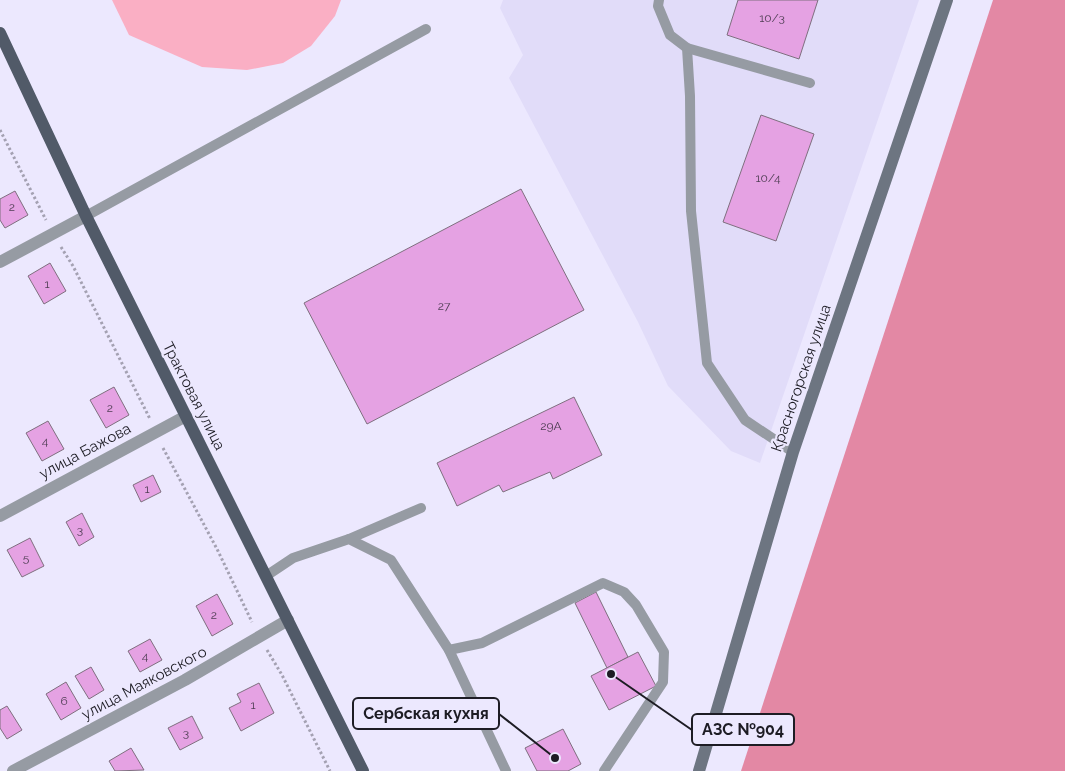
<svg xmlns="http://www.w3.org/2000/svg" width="1065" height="771" font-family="Raleway,sans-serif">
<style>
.built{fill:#e1dcf9}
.green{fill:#faafc4}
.forest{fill:#e388a4}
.building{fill:#e5a2e3;stroke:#7f6f7f}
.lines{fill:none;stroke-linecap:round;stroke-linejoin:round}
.path{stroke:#a4a1b2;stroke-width:3;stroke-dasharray:2.5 2.5;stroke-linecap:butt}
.lane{stroke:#969ba3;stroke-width:10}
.street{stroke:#969ba3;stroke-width:12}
.secondary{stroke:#6d7581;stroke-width:12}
.primary{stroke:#515a68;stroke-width:12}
.labels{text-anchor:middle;stroke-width:4.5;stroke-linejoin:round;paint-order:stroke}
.number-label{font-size:12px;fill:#4f3e54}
.street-label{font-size:15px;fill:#1d1c24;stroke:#ece8fe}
.leader{fill:none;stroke:#1d1c24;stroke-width:2}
.callout-dot{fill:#1d1c24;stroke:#ece8fe;stroke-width:2}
.callout{fill:#ece8fe;stroke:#1d1c24;stroke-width:2}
.callout-label{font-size:16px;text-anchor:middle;font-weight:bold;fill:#1d1c24}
</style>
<rect width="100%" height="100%" fill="#ece8fe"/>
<polygon class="built" points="503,0 919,0 760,463 731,451 668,386 638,322 509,78 523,55 500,8"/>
<polygon class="green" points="112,0 341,0 335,16 311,46 283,63 247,70 202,67 129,35"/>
<polygon class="forest" points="993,0 1065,0 1065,771 741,771"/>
<g class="building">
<polygon points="738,0 818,0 799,59 727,35"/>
<polygon points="761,115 814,134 776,241 723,222"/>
<polygon points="521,189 584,310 367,424 304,303"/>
<polygon points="15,191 28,215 5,228 0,220 0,199"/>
<polygon points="50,263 66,291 44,304 28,276"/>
<polygon points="114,387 129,415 106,428 90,400"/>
<polygon points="574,397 602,455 553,479 550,472 503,492 499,485 457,506 437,463"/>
<polygon points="48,421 64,449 42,461 26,433"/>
<polygon points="153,475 161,492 141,502 133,485"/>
<polygon points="82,513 94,537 79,546 66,522"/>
<polygon points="30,538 44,566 22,577 7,550"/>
<polygon points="596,592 628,657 607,668 575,603"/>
<polygon points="217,594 233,624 212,636 196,606"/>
<polygon points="150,639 162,660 140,672 128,651"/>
<polygon points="638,652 656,686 609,710 591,676"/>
<polygon points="91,667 104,690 89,699 75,676"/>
<polygon points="66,682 81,708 61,720 46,694"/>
<polygon points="259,683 274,713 241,731 229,708 241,702 237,694"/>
<polygon points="7,706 22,730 7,739 0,728 0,710"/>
<polygon points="192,716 203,738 180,750 168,728"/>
<polygon points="563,729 581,764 568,771 537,771 525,748"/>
<polygon points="131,748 144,770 115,771 109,761"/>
</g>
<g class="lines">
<g class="path">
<polyline points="0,130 46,220"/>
<polyline points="61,247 73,266 150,419"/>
<polyline points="163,448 217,549 252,622"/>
<polyline points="267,650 282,675 330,771"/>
</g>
<g class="lane">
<polyline points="659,0 658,6 670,35 687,48 690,96 691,211 707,363 745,420 793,452"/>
<polyline points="687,48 810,83"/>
<polyline points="86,216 426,29"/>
<polyline points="349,539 421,508"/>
<polyline points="266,576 293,558 349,539 391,560 449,650 506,771"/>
<polyline points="449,650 482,643 603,583 624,592 636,605 664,652 663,682 604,771"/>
</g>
<g class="street">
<polyline points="0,262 86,216"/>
<polyline points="0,516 186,416"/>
<polyline points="13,771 185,680 288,620"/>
</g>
<polyline class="secondary" points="699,771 793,452 947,0"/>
<polyline class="primary" points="0,33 86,216 363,771"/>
</g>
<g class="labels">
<g class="number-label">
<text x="772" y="22">10/3</text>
<text x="768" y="182">10/4</text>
<text x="12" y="211">2</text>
<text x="47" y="288">1</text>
<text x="444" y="310">27</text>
<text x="110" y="412">2</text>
<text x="551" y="430">29А</text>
<text x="45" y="445">4</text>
<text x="147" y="493">1</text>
<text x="80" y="534">3</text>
<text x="26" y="562">5</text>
<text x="214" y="619">2</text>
<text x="145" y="660">4</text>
<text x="64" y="705">6</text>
<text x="253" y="709">1</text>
<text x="186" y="737">3</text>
</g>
<g class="street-label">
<text transform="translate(801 378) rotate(-71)" y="5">Красногорская улица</text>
<text transform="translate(194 396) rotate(63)" y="5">Трактовая улица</text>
<text transform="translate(85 451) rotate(-28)" y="5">улица Бажова</text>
<text transform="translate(144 683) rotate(-28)" y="5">улица Маяковского</text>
</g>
</g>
<path class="leader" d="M555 758L499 714M611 674L692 730"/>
<g class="callout-dot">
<circle cx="555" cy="758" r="5"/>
<circle cx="611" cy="674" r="5"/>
</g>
<g class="callout">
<rect x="353" y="698" width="146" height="31" rx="5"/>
<rect x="692" y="714" width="102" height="31" rx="5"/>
</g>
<g class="callout-label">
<text x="426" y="719">Сербская кухня</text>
<text x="743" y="735">АЗС №904</text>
</g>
</svg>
